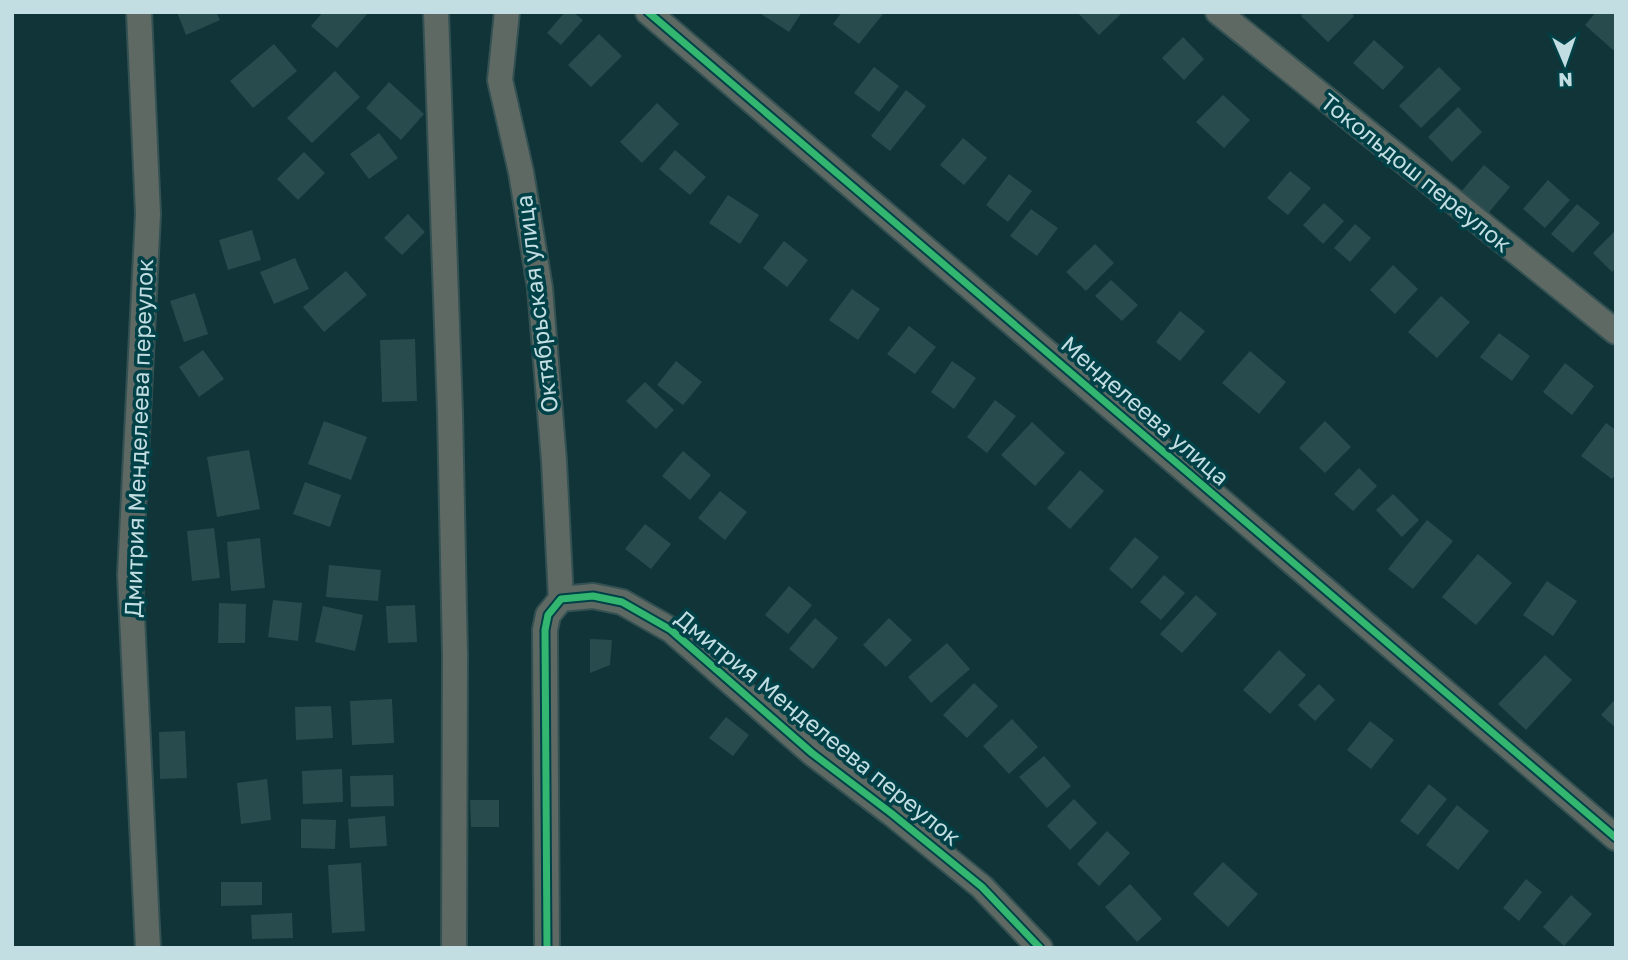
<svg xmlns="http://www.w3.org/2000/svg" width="1628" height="960" font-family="'Golos Text',sans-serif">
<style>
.building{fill:#284b4e}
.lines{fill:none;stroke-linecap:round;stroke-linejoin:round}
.minor-casing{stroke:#335052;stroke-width:28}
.minor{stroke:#5e6964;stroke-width:24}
.cycleway-casing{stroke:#004147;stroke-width:11}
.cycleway{stroke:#33b770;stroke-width:7}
.labels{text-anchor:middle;stroke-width:7;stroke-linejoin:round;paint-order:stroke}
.street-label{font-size:23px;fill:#c2dee2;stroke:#004147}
</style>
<rect width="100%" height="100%" fill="#103437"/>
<g class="building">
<polygon points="177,12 216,12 220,20 186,35"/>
<polygon points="323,12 369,12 337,48 311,26"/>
<polygon points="565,12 573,12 583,20 561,45 547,33"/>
<polygon points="758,12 802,12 789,32"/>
<polygon points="842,12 881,12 883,14 859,44 833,24"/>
<polygon points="1077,12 1123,12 1099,35"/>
<polygon points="1304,12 1350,12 1354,16 1328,42 1301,16"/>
<polygon points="1596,12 1616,12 1616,48 1613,50 1585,25"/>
<polygon points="599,34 622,56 591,87 568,65"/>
<polygon points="1183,37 1204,59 1184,80 1162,58"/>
<polygon points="1374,40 1404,67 1383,90 1353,63"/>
<polygon points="274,44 297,71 253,108 230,81"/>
<polygon points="874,67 899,86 879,112 854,93"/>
<polygon points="1439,67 1461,89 1421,128 1399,106"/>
<polygon points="335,71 360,97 312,143 287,118"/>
<polygon points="389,82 424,114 401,140 366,108"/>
<polygon points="906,90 926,106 890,151 871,136"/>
<polygon points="1223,95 1250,120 1224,148 1196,122"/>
<polygon points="657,103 679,124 642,163 620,142"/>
<polygon points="1458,107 1482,132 1452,162 1428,137"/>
<polygon points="379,133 398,158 369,179 350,154"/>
<polygon points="963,138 987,158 964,185 940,165"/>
<polygon points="675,150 706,177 690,195 659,169"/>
<polygon points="304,152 325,173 298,200 277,179"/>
<polygon points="1484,165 1510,187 1486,216 1459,194"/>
<polygon points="1290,171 1311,188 1288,215 1267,198"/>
<polygon points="1009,174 1032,191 1008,222 986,205"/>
<polygon points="1548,180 1570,200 1545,228 1523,209"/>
<polygon points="728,195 759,215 740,244 709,223"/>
<polygon points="1324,203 1344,221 1323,244 1303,225"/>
<polygon points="1577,204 1600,223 1573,253 1551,234"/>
<polygon points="1031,209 1058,228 1037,256 1010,236"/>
<polygon points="408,214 425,232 402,255 384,238"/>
<polygon points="1355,224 1371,238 1350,262 1334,248"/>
<polygon points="252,230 261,260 228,270 219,240"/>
<polygon points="1616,230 1616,268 1612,272 1593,253"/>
<polygon points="784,241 808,260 787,287 763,268"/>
<polygon points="1095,244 1114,263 1086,291 1066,272"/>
<polygon points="295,258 309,289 274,304 260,272"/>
<polygon points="1393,265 1418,289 1395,314 1370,290"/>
<polygon points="346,271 367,295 324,332 303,307"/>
<polygon points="1111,280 1138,305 1122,321 1095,296"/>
<polygon points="852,289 880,309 858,340 829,320"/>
<polygon points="195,293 208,334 184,342 170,301"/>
<polygon points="1441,296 1470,322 1437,358 1408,332"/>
<polygon points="1180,311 1205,331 1180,361 1156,342"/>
<polygon points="909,326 936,347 915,374 887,354"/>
<polygon points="1499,333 1530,356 1512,381 1480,357"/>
<polygon points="415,339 417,401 382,402 380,340"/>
<polygon points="203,350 224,379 199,397 179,367"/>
<polygon points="1250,351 1286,382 1259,414 1222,383"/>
<polygon points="676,361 702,382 683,405 657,385"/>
<polygon points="952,361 976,378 954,409 931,392"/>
<polygon points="1565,363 1594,386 1572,415 1543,392"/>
<polygon points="645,382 674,410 656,429 626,401"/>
<polygon points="995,400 1016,416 987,453 967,437"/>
<polygon points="324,421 367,437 351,480 308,464"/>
<polygon points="1325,421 1351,447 1325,473 1299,448"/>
<polygon points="1032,422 1065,453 1035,486 1001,455"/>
<polygon points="1606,423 1616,430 1616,474 1612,479 1581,456"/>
<polygon points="249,450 260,509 217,517 207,457"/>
<polygon points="683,451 711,475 690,500 662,476"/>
<polygon points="1359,468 1377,486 1353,511 1334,494"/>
<polygon points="1080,470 1104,491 1070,529 1047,508"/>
<polygon points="305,482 341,495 330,527 293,514"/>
<polygon points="720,491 747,512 725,540 698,518"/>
<polygon points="1393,494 1419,520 1402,537 1376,510"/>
<polygon points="1427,520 1453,541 1413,589 1388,569"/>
<polygon points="645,524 671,544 651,569 625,549"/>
<polygon points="214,528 220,578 192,581 187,531"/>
<polygon points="1135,537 1159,557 1132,589 1109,569"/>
<polygon points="260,538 265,588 231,591 227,542"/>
<polygon points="1478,554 1512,583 1476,625 1442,597"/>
<polygon points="329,565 381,570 378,601 326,597"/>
<polygon points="1164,575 1185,593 1161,620 1140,602"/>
<polygon points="1547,581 1577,601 1553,636 1523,615"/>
<polygon points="789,586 812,605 788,634 765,615"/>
<polygon points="1196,595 1217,614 1182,653 1160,634"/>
<polygon points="273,600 302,603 298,641 268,637"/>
<polygon points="219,603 246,604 245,643 218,643"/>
<polygon points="415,605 417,642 388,643 386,606"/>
<polygon points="323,606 363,615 355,651 315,642"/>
<polygon points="815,618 838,638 813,669 789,649"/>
<polygon points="889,618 912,640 886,667 863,645"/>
<polygon points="590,639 612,640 610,665 590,673"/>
<polygon points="947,643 970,669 931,703 908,677"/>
<polygon points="1279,650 1306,675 1270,714 1243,690"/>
<polygon points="1545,655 1572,680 1526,730 1498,704"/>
<polygon points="974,683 998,706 967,738 943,715"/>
<polygon points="1319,684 1335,700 1315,721 1298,705"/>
<polygon points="1616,698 1616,728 1601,715"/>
<polygon points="392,699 394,743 352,745 350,701"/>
<polygon points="331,706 333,738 296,740 295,707"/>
<polygon points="726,717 749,735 733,756 709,738"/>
<polygon points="1012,719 1038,747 1009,774 983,746"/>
<polygon points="1370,721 1394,740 1371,769 1347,750"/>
<polygon points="185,731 187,778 160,779 159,732"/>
<polygon points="1044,756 1071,786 1047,808 1019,777"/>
<polygon points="342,769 343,802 303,804 302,771"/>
<polygon points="393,775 394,806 351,807 350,776"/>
<polygon points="267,779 271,820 241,824 237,783"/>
<polygon points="1429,784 1447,799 1418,835 1400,821"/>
<polygon points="1074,799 1097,823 1070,850 1047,826"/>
<polygon points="470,800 499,800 499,827 471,827"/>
<polygon points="1457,805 1489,831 1458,870 1426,845"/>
<polygon points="385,816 387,846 350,848 348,819"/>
<polygon points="301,819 336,820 335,849 301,848"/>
<polygon points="1107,831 1130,853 1099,886 1077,864"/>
<polygon points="1223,862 1258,894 1228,927 1193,894"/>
<polygon points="361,863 365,931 332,933 328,865"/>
<polygon points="1526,879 1542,892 1519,921 1503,908"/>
<polygon points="221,882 262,882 262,905 221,906"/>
<polygon points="1130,884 1162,919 1137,942 1105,907"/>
<polygon points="1571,895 1592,914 1564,946 1543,927"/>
<polygon points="292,913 293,938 252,939 251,915"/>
</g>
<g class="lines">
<g class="minor-casing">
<g id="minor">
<polyline points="139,12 148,214 130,575 148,948"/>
<polyline points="436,12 450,412 455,656 454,948"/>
<polyline points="507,12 500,80 521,172 540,288 554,461 561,599"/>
<polyline points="648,12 1616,838"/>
<polyline points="1218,12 1616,332"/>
<polyline points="547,948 545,630 548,615 561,599 593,596 622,602 671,630 812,753 891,813 982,887 1040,948"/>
</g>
</g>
<use href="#minor" class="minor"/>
<g class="cycleway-casing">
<g id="cycleway">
<polyline points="648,12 1616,838"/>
<polyline points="547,948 545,630 548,615 561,599 593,596 622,602 671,630 812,753 891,813 982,887 1040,948"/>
</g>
</g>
<use href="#cycleway" class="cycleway"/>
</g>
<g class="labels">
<g class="street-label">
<text transform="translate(1416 173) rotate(39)" y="8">Токольдош переулок</text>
<text transform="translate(537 304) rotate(-97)" y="8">Октябрьская улица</text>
<text transform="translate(1145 411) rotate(41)" y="8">Менделеева улица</text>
<text transform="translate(139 438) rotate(-88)" y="8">Дмитрия Менделеева переулок</text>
<text transform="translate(818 728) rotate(39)" y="8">Дмитрия Менделеева переулок</text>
</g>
</g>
<rect width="1628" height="960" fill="none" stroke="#c2dee2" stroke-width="28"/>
<g transform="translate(1565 63) rotate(178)" stroke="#004147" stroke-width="5" paint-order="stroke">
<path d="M0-5L12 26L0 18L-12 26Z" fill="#c2dee2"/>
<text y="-10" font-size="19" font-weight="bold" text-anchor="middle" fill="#c2dee2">N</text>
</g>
</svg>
